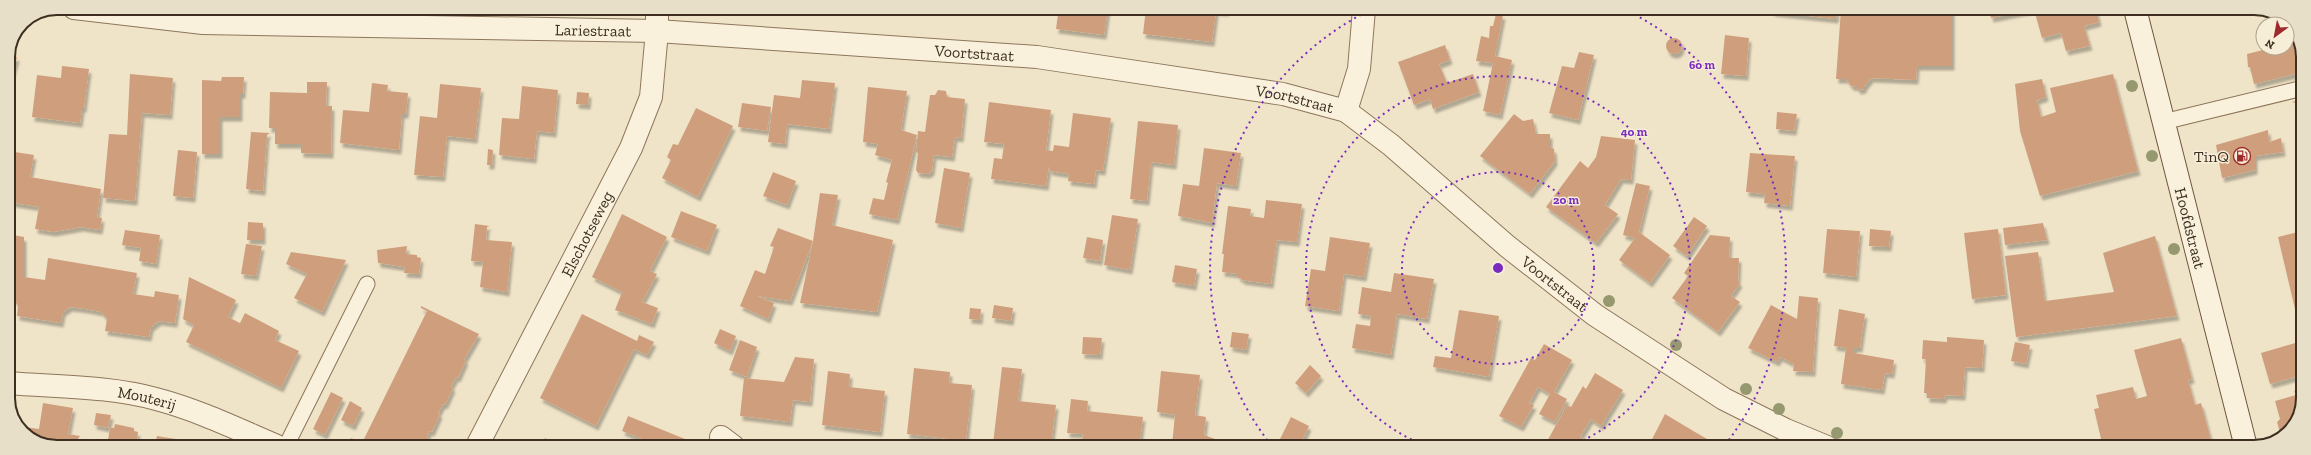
<svg xmlns="http://www.w3.org/2000/svg" width="2311" height="455" font-family="'Zilla Slab',serif">
<style>
.building{fill:#cf9f7d;filter:url(#shadow)}
.lines{fill:none;stroke-linecap:round;stroke-linejoin:round}
.lane-casing{stroke:#8d765c;stroke-width:17}
.street-casing{stroke:#8d765c;stroke-width:24}
.secondary-casing{stroke:#6f573f;stroke-width:24}
.lane{stroke:#faf1dc;stroke-width:15}
.street{stroke:#faf1dc;stroke-width:22}
.secondary{stroke:#faf1dc;stroke-width:22}
.tree{fill:#96986f}
.ring{fill:none;stroke:#7b2cbf;stroke-width:2;stroke-dasharray:2 4}
.labels{text-anchor:middle;stroke-width:3;stroke-linejoin:round;paint-order:stroke}
.street-label{font-size:16px;fill:#3d2e20;stroke:#f7eed8}
.poi-label{font-size:16px;fill:#3d2e20;stroke:#f7eed8;text-anchor:end}
.rim{fill:none;stroke:#3d2e20;stroke-width:2}
.centre{fill:#7b2cbf;stroke:#f7eed8;stroke-width:2}
.ring-label{font-size:12px;text-anchor:middle;font-weight:bold;fill:#7b2cbf;stroke:#f7eed8;stroke-width:3;stroke-linejoin:round;paint-order:stroke}
</style>
<defs>
<filter id="shadow"><feDropShadow dx="2.5" dy="4.5" stdDeviation="1" flood-color="#0004"/></filter>
</defs>
<rect width="100%" height="100%" fill="#f0e4c8"/>
<g class="building">
<polygon points="1073,8 1108,8 1104,35 1056,29 1058,14 1072,16"/>
<polygon points="1146,8 1226,8 1226,12 1216,11 1212,42 1143,34"/>
<polygon points="1773,9 1837,9 1836,19 1772,12"/>
<polygon points="1841,9 1952,9 1952,66 1917,66 1916,80 1871,78 1864,87 1864,89 1858,90 1857,87 1851,86 1846,79 1836,79"/>
<polygon points="1989,9 2031,9 2031,10 1991,18"/>
<polygon points="2034,9 2096,9 2099,22 2084,26 2090,46 2066,51 2061,33 2042,38"/>
<polygon points="1496,14 1503,15 1495,56 1512,60 1500,115 1483,111 1493,63 1476,61 1481,36 1489,38 1490,26 1493,26"/>
<polygon points="1725,35 1749,38 1746,76 1721,74"/>
<circle cx="1674" cy="46" r="8"/>
<polygon points="2298,41 2303,54 2303,70 2299,71 2299,73 2254,84 2250,67 2248,67 2247,54 2271,48 2287,48 2287,44"/>
<polygon points="1445,45 1450,60 1439,64 1447,83 1473,74 1479,92 1433,109 1430,99 1414,105 1398,62"/>
<polygon points="1579,52 1594,55 1578,120 1549,113 1562,66 1574,68"/>
<polygon points="9,55 17,57 9,86 8,57"/>
<polygon points="62,66 89,69 84,108 82,108 80,123 32,117 37,75 61,78"/>
<polygon points="130,74 173,78 170,115 142,113 135,201 103,198 109,134 127,135"/>
<polygon points="2113,74 2138,171 2040,196 2020,131 2015,84 2042,79 2046,97 2037,100 2041,117 2056,112 2050,88"/>
<polygon points="222,77 244,77 243,94 240,94 240,117 220,117 220,154 202,154 202,80 221,81"/>
<polygon points="802,80 835,83 829,129 787,124 785,144 768,142 774,95 800,98"/>
<polygon points="307,82 327,82 326,106 332,106 331,154 301,153 301,144 275,144 275,128 269,128 270,92 307,93"/>
<polygon points="372,83 388,85 387,91 408,93 406,114 402,114 399,150 340,143 343,110 369,112"/>
<polygon points="440,84 481,88 475,139 447,136 443,177 414,175 420,116 437,118"/>
<polygon points="522,86 558,90 554,133 537,131 534,159 499,155 502,118 519,119"/>
<polygon points="868,87 907,91 901,130 917,135 897,220 869,214 873,198 884,200 888,183 886,182 892,160 875,155 878,144 863,142"/>
<polygon points="938,90 946,91 947,97 965,99 961,138 955,137 952,157 934,155 932,171 928,174 918,173 916,170 918,153 916,152 918,131 925,132 930,95 935,95"/>
<polygon points="577,92 589,93 588,105 576,104"/>
<polygon points="2303,99 2303,134 2302,134 2295,103 2292,102"/>
<polygon points="989,102 1051,110 1046,150 1053,151 1054,145 1069,147 1073,113 1111,118 1103,171 1096,170 1094,184 1068,181 1069,174 1050,171 1049,166 1046,186 991,179 994,158 1002,159 1004,144 984,142"/>
<polygon points="742,103 771,107 767,131 738,127"/>
<polygon points="696,108 733,126 698,197 662,178 671,160 667,157 673,144 678,145"/>
<polygon points="1777,112 1797,114 1794,131 1776,129"/>
<polygon points="1514,114 1523,121 1533,119 1536,134 1550,134 1550,147 1554,149 1555,161 1530,194 1480,156"/>
<polygon points="1138,121 1178,125 1174,165 1151,162 1147,201 1130,199"/>
<polygon points="2268,130 2269,142 2281,138 2283,152 2255,156 2255,170 2222,178 2216,145"/>
<polygon points="251,132 270,133 267,135 263,191 246,189"/>
<polygon points="1601,136 1635,140 1631,180 1621,179 1605,205 1618,214 1596,243 1546,207 1580,161 1588,168 1596,157"/>
<polygon points="1204,148 1241,153 1236,186 1217,183 1212,223 1178,216 1183,184 1199,186"/>
<polygon points="488,149 493,150 492,165 487,165"/>
<polygon points="178,150 197,152 193,198 173,196"/>
<polygon points="15,152 34,155 30,177 101,189 97,217 102,218 100,230 81,227 53,232 35,229 39,207 8,202 8,186"/>
<polygon points="1750,153 1795,156 1790,206 1764,203 1765,194 1746,192"/>
<polygon points="944,168 970,173 961,228 935,223"/>
<polygon points="773,172 796,181 787,205 763,196"/>
<polygon points="1636,183 1650,186 1639,232 1670,255 1650,283 1619,260 1635,238 1623,235"/>
<polygon points="820,193 838,195 832,225 893,240 877,312 800,303 813,241"/>
<polygon points="1266,200 1302,204 1297,242 1277,240 1271,284 1241,280 1242,278 1238,278 1238,274 1222,272 1224,254 1222,254 1228,206 1251,209 1250,216 1264,218"/>
<polygon points="681,211 717,225 707,251 671,237"/>
<polygon points="622,214 667,237 650,271 657,274 642,302 658,308 652,324 615,310 622,292 592,277"/>
<polygon points="1112,215 1138,219 1130,270 1104,265"/>
<polygon points="1694,217 1707,226 1687,256 1673,246"/>
<polygon points="248,222 263,223 263,240 247,240"/>
<polygon points="2043,223 2047,240 2005,245 2003,228"/>
<polygon points="475,224 490,226 487,227 486,240 512,242 507,292 480,287 483,262 471,261"/>
<polygon points="778,228 813,241 790,301 757,296 774,303 768,319 740,306 755,270 765,274 774,247 770,246"/>
<polygon points="1827,229 1860,231 1856,277 1823,273"/>
<polygon points="1870,229 1891,231 1889,247 1869,246"/>
<polygon points="1998,229 2006,295 1972,299 1964,233"/>
<polygon points="125,230 160,235 156,264 139,261 141,248 122,245"/>
<polygon points="2302,231 2302,325 2299,326 2278,237"/>
<polygon points="8,234 24,237 24,277 45,280 48,258 137,273 133,294 154,297 155,291 179,295 175,323 159,321 151,327 149,337 105,331 107,319 101,312 86,309 70,307 63,312 61,323 17,316 18,306 13,298 8,297"/>
<polygon points="1710,235 1730,237 1729,258 1739,258 1738,281 1740,283 1731,296 1740,302 1718,332 1672,298 1688,276 1684,273"/>
<polygon points="2155,236 2177,316 2016,337 2005,256 2038,252 2045,301 2114,292 2103,253"/>
<polygon points="1087,237 1103,240 1100,261 1083,258"/>
<polygon points="1330,237 1370,243 1364,277 1344,274 1339,311 1305,306 1311,269 1325,271"/>
<polygon points="246,244 262,246 256,276 241,274"/>
<polygon points="407,246 406,254 417,255 417,257 421,258 419,274 404,273 405,267 378,263 377,250"/>
<polygon points="291,252 346,260 322,312 294,298 307,274 286,264"/>
<polygon points="1175,265 1197,269 1194,286 1172,282"/>
<polygon points="1394,273 1434,279 1427,319 1397,314 1391,355 1352,348 1356,324 1370,326 1371,316 1358,314 1362,287 1391,292"/>
<polygon points="189,277 236,300 228,317 240,323 245,313 279,331 275,340 299,351 281,388 186,342 194,325 183,319"/>
<polygon points="1799,296 1818,298 1813,372 1793,371 1794,364 1780,357 1777,362 1748,348 1771,305 1797,319"/>
<polygon points="994,305 1013,308 1011,321 992,318"/>
<polygon points="421,306 479,334 464,360 466,360 458,378 456,377 451,386 453,388 445,405 443,404 438,413 440,414 432,432 429,431 425,446 347,446 351,438 362,443 427,311 421,308"/>
<polygon points="970,308 981,309 980,320 969,319"/>
<polygon points="1839,309 1865,314 1860,348 1854,348 1854,353 1894,360 1892,374 1885,373 1882,390 1841,384 1846,348 1834,346"/>
<polygon points="1459,310 1499,316 1489,377 1433,367 1435,356 1451,358"/>
<polygon points="582,314 637,341 639,335 654,342 647,355 634,349 596,426 540,398"/>
<polygon points="720,329 736,336 730,351 714,343"/>
<polygon points="1232,332 1249,334 1246,350 1230,347"/>
<polygon points="1083,337 1102,338 1100,355 1082,354"/>
<polygon points="1947,337 1984,340 1982,368 1965,367 1963,396 1945,395 1944,399 1927,398 1927,393 1924,393 1926,359 1922,359 1923,340 1947,342"/>
<polygon points="2181,338 2192,379 2188,380 2195,405 2201,403 2213,447 2103,447 2094,409 2099,408 2096,395 2133,387 2136,399 2147,396 2134,350"/>
<polygon points="740,340 757,347 747,377 729,370"/>
<polygon points="2302,341 2302,375 2270,384 2261,353"/>
<polygon points="2015,342 2030,345 2026,364 2011,361"/>
<polygon points="1544,344 1572,360 1554,392 1567,399 1555,422 1539,414 1550,394 1538,387 1529,403 1534,405 1521,427 1499,416 1531,358 1535,360"/>
<polygon points="795,357 814,359 810,402 793,400 790,422 740,416 744,378 784,382"/>
<polygon points="1310,365 1321,376 1306,393 1295,383"/>
<polygon points="1002,367 1022,369 1018,401 1056,405 1051,446 1031,444 1030,446 993,444"/>
<polygon points="914,368 950,372 949,383 972,385 966,441 907,434"/>
<polygon points="828,371 850,374 849,387 885,391 880,432 822,425"/>
<polygon points="1161,371 1200,375 1195,415 1206,417 1204,435 1238,447 1172,445 1175,415 1157,412"/>
<polygon points="1595,373 1623,390 1601,426 1591,419 1580,437 1592,444 1590,447 1545,445 1567,405 1571,407 1583,386 1586,389"/>
<polygon points="2302,389 2302,407 2285,435 2284,432 2280,432 2277,422 2280,419 2275,401 2296,395 2294,391"/>
<polygon points="331,392 343,398 325,435 313,429"/>
<polygon points="1071,399 1088,401 1087,411 1143,417 1139,447 1081,447 1083,434 1067,433"/>
<polygon points="350,401 362,408 353,426 341,420"/>
<polygon points="43,403 73,408 68,434 80,436 73,446 55,444 54,446 48,446 22,432 19,426 39,429"/>
<polygon points="96,413 111,415 108,428 94,425"/>
<polygon points="1665,414 1695,432 1721,447 1648,447"/>
<polygon points="628,416 700,445 660,446 622,431"/>
<polygon points="1291,417 1309,426 1299,447 1276,447"/>
<polygon points="115,424 134,428 134,431 138,432 136,446 107,446 110,428 114,428"/>
<polygon points="157,436 176,439 176,443 180,444 180,446 150,446 152,439 156,440"/>
<polygon points="545,438 560,446 541,446"/>
</g>
<g class="lines">
<g class="lane-casing">
<g id="lane">
<polyline points="2163,122 2303,88"/>
<polyline points="286,446 367,284"/>
</g>
</g>
<g class="street-casing">
<g id="street">
<path id="s1" d="M 74,8 L 203,23 L 657,31 L 1037,57 L 1283,94 L 1346,111 L 1391,145 L 1507,246 L 1595,315 L 1724,399 L 1786,430 L 1827,447"/>
<polyline points="1346,111 1359,69 1364,9"/>
<path id="s2" d="M 8,383 C 57,387 109,386 156,399 C 198,410 237,429 277,446"/>
<polyline points="721,437 733,446"/>
<path id="s3" d="M 477,446 L 631,148 L 651,97 L 657,31 L 657,8"/>
</g>
</g>
<g class="secondary-casing">
<g id="secondary">
<path id="s4" d="M 2135,9 L 2246,447"/>
</g>
</g>
<use href="#lane" class="lane"/>
<use href="#street" class="street"/>
<use href="#secondary" class="secondary"/>
</g>
<g class="tree">
<circle cx="2132" cy="86" r="6"/>
<circle cx="2152" cy="156" r="6"/>
<circle cx="2174" cy="249" r="6"/>
<circle cx="1609" cy="301" r="6"/>
<circle cx="1676" cy="345" r="6"/>
<circle cx="1746" cy="389" r="6"/>
<circle cx="1779" cy="409" r="6"/>
<circle cx="1837" cy="433" r="6"/>
</g>
<g class="ring">
<circle cx="1498" cy="268" r="96"/>
<path d="M1428 447A192 192 0 1 1 1568 447"/>
<path d="M1271 445A288 288 0 0 1 1372 9M1624 9A288 288 0 0 1 1725 445"/>
</g>
<defs>
<g id="fuel-ring" transform="scale(0.9)"><circle r="9.5" fill="#f7eed8" stroke="#9e2a2b" stroke-width="1.5"/><path d="M-5.5-6h7V0h2V4h1.3V-2.5L3-4.5l.8-.8L6-3V5H2.5V1h-1V6h-7ZM-4.2-4.7v3.2H.2V-4.7Z" fill="#9e2a2b"/></g>
</defs>
<g fill-rule="evenodd">
<use href="#fuel-ring" x="2242" y="156"/>
</g>
<g class="labels">
<g class="street-label">
<text dy="6" stroke="none"><textPath href="#s1" startOffset="520">Lariestraat</textPath></text>
<text dy="6" stroke="none"><textPath href="#s1" startOffset="902">Voortstraat</textPath></text>
<text dy="6" stroke="none"><textPath href="#s1" startOffset="1226">Voortstraat</textPath></text>
<text dy="6" stroke="none"><textPath href="#s4" startOffset="226">Hoofdstraat</textPath></text>
<text dy="6" stroke="none"><textPath href="#s3" startOffset="239">Elschotseweg</textPath></text>
<text dy="6" stroke="none"><textPath href="#s1" startOffset="1550">Voortstraat</textPath></text>
<text dy="6" stroke="none"><textPath href="#s2" startOffset="140">Mouterij</textPath></text>
</g>
<g class="poi-label">
<text x="2229" y="162">TinQ</text>
</g>
</g>
<path d="M0 0H2311V455H0ZM57 15H2254A42 42 0 0 1 2296 57V398A42 42 0 0 1 2254 440H57A42 42 0 0 1 15 398V57A42 42 0 0 1 57 15Z" fill="#e8dfc9" fill-rule="evenodd"/>
<path class="rim" d="M57 15H2254A42 42 0 0 1 2296 57V398A42 42 0 0 1 2254 440H57A42 42 0 0 1 15 398V57A42 42 0 0 1 57 15Z"/>
<circle cx="1498" cy="268" r="6" class="centre"/>
<g class="ring-label">
<text x="1702" y="69">60 m</text>
<text x="1634" y="136">40 m</text>
<text x="1566" y="204">20 m</text>
</g>
<g transform="translate(2275 36) rotate(212)"><circle r="19" fill="#f7eed8" stroke="#ada18e"/>
<path d="M0-3L7 15L0 10L-7 15Z" fill="#9e2a2b"/>
<text y="-6" font-size="11" font-weight="bold" text-anchor="middle" fill="#3d2e20">N</text>
</g>
</svg>
